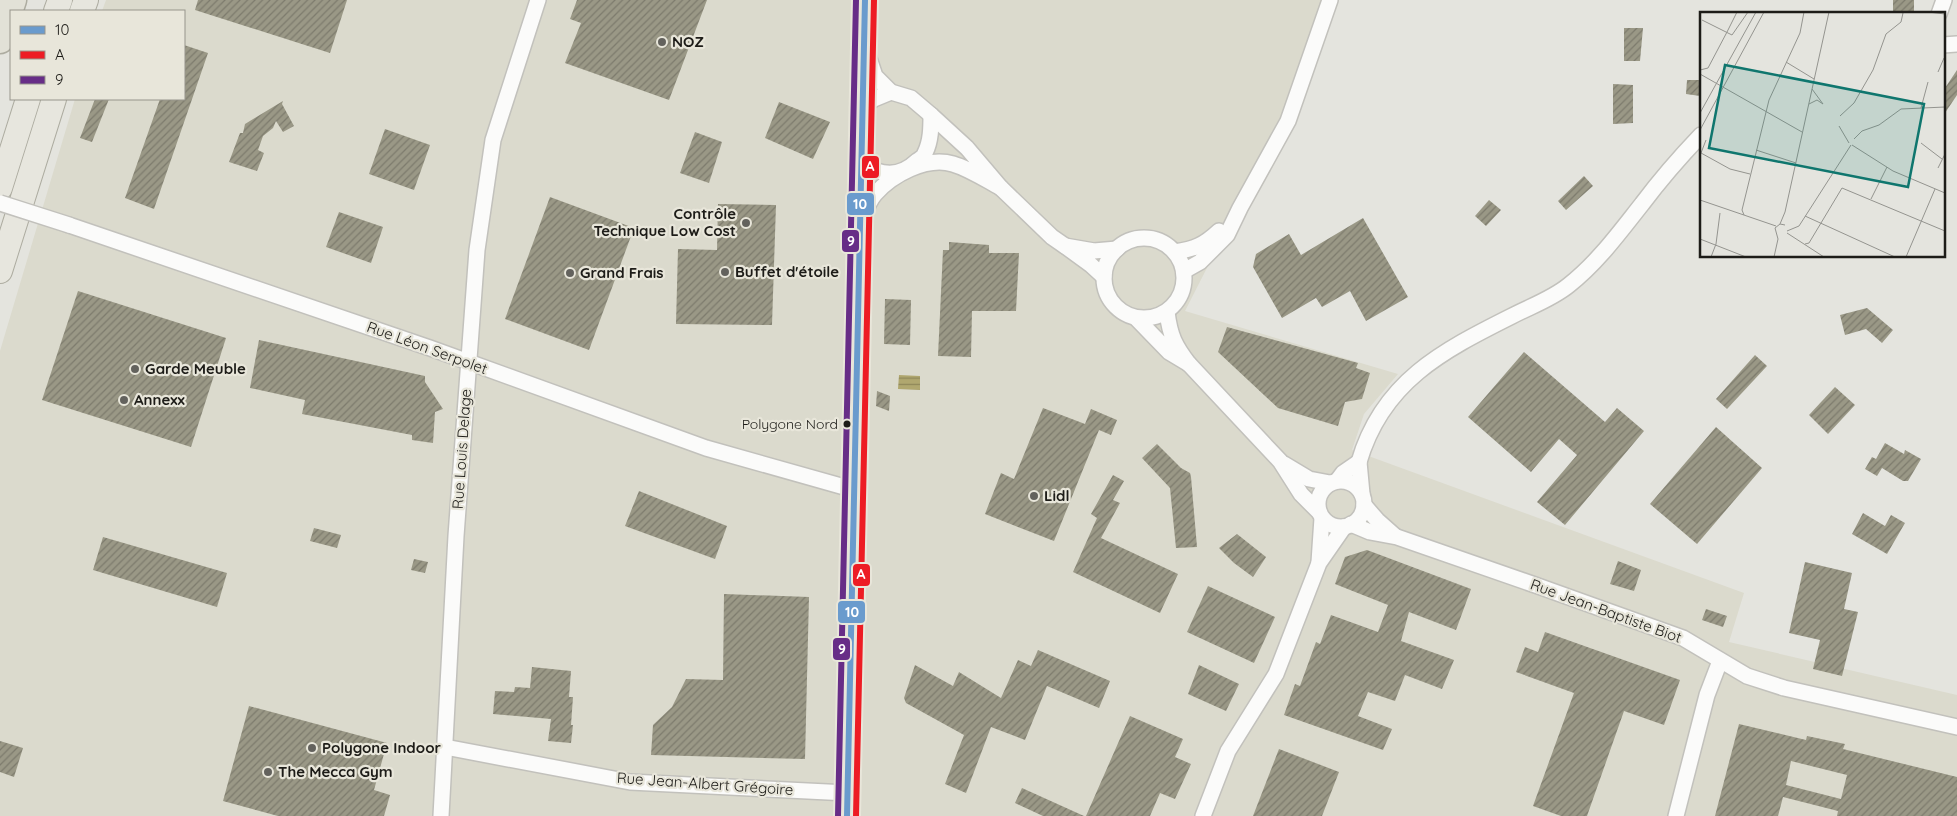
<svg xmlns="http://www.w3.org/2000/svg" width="1957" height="816" font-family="Quicksand,sans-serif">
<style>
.built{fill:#dbdacd}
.water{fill:url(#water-rules)}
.building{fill:url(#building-hatch);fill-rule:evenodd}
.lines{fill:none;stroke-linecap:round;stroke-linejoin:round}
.minor-casing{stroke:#c2c1bc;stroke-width:18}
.secondary-casing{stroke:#c2c1bc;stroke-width:22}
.trunk-casing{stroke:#adaca0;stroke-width:26}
.motorway-casing{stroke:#adaca0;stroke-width:29}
.minor{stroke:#fbfbfa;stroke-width:15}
.secondary{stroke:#fbfbfa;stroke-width:20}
.trunk{stroke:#e7e6de;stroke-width:24}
.motorway{stroke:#e2e1d7;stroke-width:26}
.minor-bridge-casing{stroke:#c2c1bc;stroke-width:18;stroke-linecap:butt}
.minor-bridge{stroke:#fbfbfa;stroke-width:15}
.bus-1-casing{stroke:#e8e6da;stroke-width:10}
.bus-2-casing{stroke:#e8e6da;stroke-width:10}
.bus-3-casing{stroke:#e8e6da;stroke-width:10}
.bus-1{stroke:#6a9bcd;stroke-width:6}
.bus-2{stroke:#ed1c24;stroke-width:6}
.bus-3{stroke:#672d87;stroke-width:6}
.poi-dot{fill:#63625d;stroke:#e8e6da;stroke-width:2}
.bus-dot{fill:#1d1c18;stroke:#e8e6da;stroke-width:2}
.labels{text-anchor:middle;stroke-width:4.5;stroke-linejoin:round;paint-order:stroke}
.bus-label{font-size:14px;fill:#1d1c18;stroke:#e8e6da;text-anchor:end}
.poi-label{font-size:15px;font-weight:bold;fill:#1d1c18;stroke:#e8e6da;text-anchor:start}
.street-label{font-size:15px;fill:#1d1c18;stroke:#e8e6da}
.inset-road{fill:none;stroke:#94948f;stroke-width:1}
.view{fill:#0f766e;fill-opacity:0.15;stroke:#0f766e;stroke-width:2.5}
.inset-edge{fill:none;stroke:#1d1c18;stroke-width:2.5}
.line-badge{stroke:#e8e6da;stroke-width:2}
.badge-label{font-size:14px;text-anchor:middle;font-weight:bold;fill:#fff}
</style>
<defs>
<pattern id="water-rules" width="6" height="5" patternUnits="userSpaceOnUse" patternTransform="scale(1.25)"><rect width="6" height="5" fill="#b0a76f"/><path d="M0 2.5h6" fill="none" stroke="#8f875a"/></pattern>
<pattern id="building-hatch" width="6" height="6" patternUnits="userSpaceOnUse" patternTransform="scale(1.25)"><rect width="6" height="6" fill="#9a9886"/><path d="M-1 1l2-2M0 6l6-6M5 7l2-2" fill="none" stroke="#7d7b6d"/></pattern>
</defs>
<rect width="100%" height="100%" fill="#e4e4de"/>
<polygon class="built" points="106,0 1328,0 1289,107 1185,311 1398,374 1364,414 1352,450 1744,593 1729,642 1957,695 1957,816 0,816 0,351 75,99 184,99 184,11 102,11"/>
<polygon class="water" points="899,375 920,376 920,390 898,389"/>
<g class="building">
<polygon points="198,0 347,0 330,53 195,10"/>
<polygon points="577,0 707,0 669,100 565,63 581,23 570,19"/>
<rect x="1893" y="0" width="21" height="14"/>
<polygon points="1624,28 1643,28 1640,61 1624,61"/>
<polygon points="184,45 208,53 154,209 125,198 160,99 184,99"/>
<polygon points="1957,70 1957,95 1943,116 1943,91"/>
<polygon points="1687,80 1701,80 1700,96 1686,94"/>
<polygon points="1613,84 1633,85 1633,123 1613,124"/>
<polygon points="95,99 109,99 92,142 80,138"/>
<polygon points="283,101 282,104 294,126 283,132 276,121 273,128 263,136 258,150 264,153 257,171 229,162 240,133 243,133 245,124"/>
<polygon points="779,102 830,122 813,159 765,138"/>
<polygon points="385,129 430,145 414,190 369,174"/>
<polygon points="695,132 722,142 709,183 680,173"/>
<polygon points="1584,176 1593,186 1566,210 1558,201"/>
<polygon points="550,197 634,228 589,350 505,319"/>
<polygon points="1489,200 1501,210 1486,226 1475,216"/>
<polygon points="718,204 776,205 772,325 676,324 678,249 717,250"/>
<polygon points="339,212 383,227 371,263 326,247"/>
<polygon points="1363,218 1408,297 1366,321 1350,291 1322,307 1316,298 1282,318 1253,267 1256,254 1289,234 1301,255"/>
<polygon points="949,242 989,245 989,253 1019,253 1016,311 972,311 971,357 938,356 943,250 949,250"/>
<polygon points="78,291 226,338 191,447 42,400"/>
<polygon points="885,299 911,300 910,345 884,344"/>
<polygon points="1867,308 1893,330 1882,343 1866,329 1845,335 1840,315"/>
<polygon points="1227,327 1358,363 1356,368 1370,373 1362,399 1345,402 1338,426 1278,408 1218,352"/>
<polygon points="259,340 425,376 425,382 443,409 435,412 433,443 412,440 412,435 302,414 305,400 250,388"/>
<polygon points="1524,352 1605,422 1617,408 1644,431 1565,525 1537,502 1577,455 1559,439 1531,472 1468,417"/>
<polygon points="1755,355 1767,366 1727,409 1716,399"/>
<polygon points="1835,387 1855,405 1828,434 1809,415"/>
<polygon points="877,391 890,396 889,411 876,406"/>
<polygon points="1043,408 1085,424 1091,409 1117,420 1111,435 1099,430 1054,541 985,514 1001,473 1014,479"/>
<polygon points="1716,427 1762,468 1697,544 1650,504"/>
<polygon points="1885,443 1904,454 1905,450 1921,459 1908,481 1903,481 1882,468 1877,476 1865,469 1872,457 1876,459"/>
<polygon points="1157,444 1181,468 1190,473 1191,477 1197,547 1176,548 1170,488 1142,458"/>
<polygon points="1113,475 1124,481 1113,500 1120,503 1101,538 1178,574 1160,613 1073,572 1097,518 1091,514"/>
<polygon points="639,491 727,526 715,559 625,526"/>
<polygon points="1863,513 1885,526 1891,515 1905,523 1887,554 1852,534"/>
<polygon points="314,528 341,535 337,548 310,541"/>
<polygon points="1237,534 1266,557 1253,577 1234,563 1219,548"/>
<polygon points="103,537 227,573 217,607 93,570"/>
<polygon points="1367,550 1471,589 1456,630 1409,612 1401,641 1454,660 1442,689 1405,675 1395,701 1368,692 1358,716 1392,729 1383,750 1284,715 1295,684 1300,686 1316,642 1320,644 1331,615 1378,632 1388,605 1335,584 1345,557"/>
<polygon points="414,559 428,562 425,573 411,570"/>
<polygon points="1618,561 1641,570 1634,591 1610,584"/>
<polygon points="1805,562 1852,573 1844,609 1858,612 1842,676 1813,669 1820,640 1789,633"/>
<polygon points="1208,586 1275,617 1254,663 1187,632"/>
<polygon points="724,594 809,597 805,759 651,755 653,725 672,707 686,679 723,680"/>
<polygon points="1706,609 1727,616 1723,627 1702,620"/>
<polygon points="1545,632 1680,680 1664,725 1624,711 1587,816 1561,816 1533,806 1574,693 1516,672 1525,647 1538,652"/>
<polygon points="1038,650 1110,681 1099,708 1047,686 1025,740 991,727 966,793 945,784 964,735 906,703 904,698 915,665 953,686 959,672 1001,698 1018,660 1031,666"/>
<polygon points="1199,665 1239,684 1226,711 1188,694"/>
<polygon points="532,667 571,671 569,697 573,697 571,725 573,725 571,743 548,741 551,719 493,714 495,691 514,692 515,687 530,688"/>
<polygon points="249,706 387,743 374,790 390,795 384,816 278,816 223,801"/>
<polygon points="1130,716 1183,739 1175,757 1191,764 1175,799 1160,793 1150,816 1086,816"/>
<path d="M 1739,724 L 1806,740 L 1807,736 L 1845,744 L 1843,749 L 1957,777 L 1957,816 L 1837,816 L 1838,811 L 1783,797 L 1778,816 L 1715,816 ZM 1791,761 L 1847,775 L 1841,799 L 1786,785 Z"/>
<polygon points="0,741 23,748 14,777 0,772"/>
<polygon points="1279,749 1339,772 1322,816 1253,816"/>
<polygon points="1022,788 1084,816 1043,816 1015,803"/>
</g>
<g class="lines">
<g class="minor-casing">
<g id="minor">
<polyline points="1939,14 1944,0"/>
<polyline points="1943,45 1957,44"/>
<polyline points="862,107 874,99 891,92"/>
<path d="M 861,163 C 881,176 899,178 917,161 C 920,159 924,156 925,153 C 931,141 931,127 931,115"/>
<polyline points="1001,188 1052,237 1065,246"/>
<path d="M 862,218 C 866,210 869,201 875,194 C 892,175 926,156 953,164 C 970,169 986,180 1001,188 L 967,148 L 931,115 L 911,98 L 891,92 L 875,76 L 867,52"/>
<polyline points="69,225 430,348 706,448 855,490"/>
<circle cx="1144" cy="278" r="40"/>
<path d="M 1175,252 C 1195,249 1204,245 1219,231"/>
<polyline points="1184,271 1200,262 1227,235 1240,208 1288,121 1330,0"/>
<polyline points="1104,277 1091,265 1065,246 1094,251 1117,249"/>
<path d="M 1136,318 L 1169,352 L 1189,364 C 1175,346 1170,336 1167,312"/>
<polyline points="1189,364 1280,461 1301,494 1319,512"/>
<path d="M 1359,462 C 1382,382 1442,351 1512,316 C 1531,306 1552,299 1569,285 C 1598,262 1619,233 1642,204 C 1660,180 1680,157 1701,135"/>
<polyline points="1284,464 1309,479 1330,483"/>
<polyline points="1337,481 1343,473 1359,462 1362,494"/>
<circle cx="1341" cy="504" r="23"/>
<polyline points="1364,505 1377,520 1395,536"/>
<polyline points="1351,524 1370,532 1397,537 1538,586 1683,638 1747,676 1784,688 1957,727"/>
<polyline points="1319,562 1322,518"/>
<polyline points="445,747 630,782 848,793"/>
<polyline points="441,816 456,536 477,250 493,140 538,0"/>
<polyline points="1203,816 1228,751 1276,674 1319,563 1344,527"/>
<polyline points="1676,816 1707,695 1720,661"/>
</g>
</g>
<g class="secondary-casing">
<polyline id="secondary" points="847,816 865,0"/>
</g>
<g class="trunk-casing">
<g id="trunk">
<polyline points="56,11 60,0"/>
<polyline points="82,11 86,0"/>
<polyline points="0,188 28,99"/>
<polyline points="0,271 54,99"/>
</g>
</g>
<g class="motorway-casing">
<polyline id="motorway" points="0,40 13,0"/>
</g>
<use href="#minor" class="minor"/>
<use href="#secondary" class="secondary"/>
<use href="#trunk" class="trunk"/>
<use href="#motorway" class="motorway"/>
<g class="minor-bridge-casing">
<polyline id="minor-bridge" points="0,203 69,225"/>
</g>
<use href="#minor-bridge" class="minor-bridge"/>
<g class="bus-1-casing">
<polyline id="bus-1" points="847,816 865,0"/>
</g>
<g class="bus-2-casing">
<polyline id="bus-2" points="856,816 874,0"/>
</g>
<g class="bus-3-casing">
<polyline id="bus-3" points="838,816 856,0"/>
</g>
<use href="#bus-1" class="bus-1"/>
<use href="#bus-2" class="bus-2"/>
<use href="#bus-3" class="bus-3"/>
</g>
<g class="poi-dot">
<circle cx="662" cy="42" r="5"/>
<circle cx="746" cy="223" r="5"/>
<circle cx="725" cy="272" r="5"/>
<circle cx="570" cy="273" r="5"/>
<circle cx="135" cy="369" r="5"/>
<circle cx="124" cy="400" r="5"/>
<circle cx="1034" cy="496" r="5"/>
<circle cx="312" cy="748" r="5"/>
<circle cx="268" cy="772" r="5"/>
</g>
<circle class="bus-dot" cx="847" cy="424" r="4.5"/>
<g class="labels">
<g class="bus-label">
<text x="838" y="429">Polygone Nord</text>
</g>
<g class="poi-label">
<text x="672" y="47">NOZ</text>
<text x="736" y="219" text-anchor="end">Contrôle<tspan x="736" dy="17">Technique Low Cost</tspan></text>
<text x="735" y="277">Buffet d'étoile</text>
<text x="580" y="278">Grand Frais</text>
<text x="145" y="374">Garde Meuble</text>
<text x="134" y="405">Annexx</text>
<text x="1044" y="501">Lidl</text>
<text x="322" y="753">Polygone Indoor</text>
<text x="278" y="777">The Mecca Gym</text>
</g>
<g class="street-label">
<text transform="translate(427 348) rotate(20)" y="5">Rue Léon Serpolet</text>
<text transform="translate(462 449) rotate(-86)" y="5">Rue Louis Delage</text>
<text transform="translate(1606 611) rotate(20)" y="5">Rue Jean-Baptiste Biot</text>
<text transform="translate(705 784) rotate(4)" y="5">Rue Jean-Albert Grégoire</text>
</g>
</g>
<g transform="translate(1700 12)">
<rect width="245" height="245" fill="#e4e4de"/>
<path class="inset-road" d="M 228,0 L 245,2M 2,8 L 32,23 L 48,0M 27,20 L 37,0M 86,50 L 114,67M 0,58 L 8,56 L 27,20M 238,60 L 244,46M 0,62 L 102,120M 109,92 L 117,88 L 123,92 L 112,77M 221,96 L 228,70M 0,101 L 56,0M 140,104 L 154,91 L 173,58 L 186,22 L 201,10 L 203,1M 139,114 L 149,131M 0,118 L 64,0M 154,127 L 162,119 L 179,113 L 201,97 L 245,95M 6,128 L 1,141 L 30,157 L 50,162M 221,131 L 242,147M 152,133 L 193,159 L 245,181M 56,138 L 96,151M 238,156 L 245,142M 171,187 L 187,155M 0,188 L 76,214M 44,203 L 42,198 L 69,88 L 100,21 L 104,0M 105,204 L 195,245M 80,212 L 85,200 L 129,0M 87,219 L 99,214 L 151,133M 87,221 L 124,245M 0,227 L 46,245M 105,232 L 109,231 L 142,176 L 245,219M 11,245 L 16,232 L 20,201M 74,245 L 78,227 L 75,216 L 80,212 L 85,213M 206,245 L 235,177"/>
<path class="view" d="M 25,53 L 224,92 L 208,175 L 9,136 Z"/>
<rect width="245" height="245" class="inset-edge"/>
</g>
<g class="line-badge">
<rect x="861" y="155" width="19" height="24" rx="5" fill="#ed1c24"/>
<rect x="846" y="192" width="29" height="24" rx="5" fill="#6a9bcd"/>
<rect x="841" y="229" width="19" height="24" rx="5" fill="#672d87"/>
<rect x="852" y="563" width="19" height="24" rx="5" fill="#ed1c24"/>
<rect x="837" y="600" width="29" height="24" rx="5" fill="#6a9bcd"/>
<rect x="832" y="637" width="19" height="24" rx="5" fill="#672d87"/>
</g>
<g class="badge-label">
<text x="870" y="171">A</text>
<text x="860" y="209">10</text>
<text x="851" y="246">9</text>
<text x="861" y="579">A</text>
<text x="852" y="617">10</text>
<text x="842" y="654">9</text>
</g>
<rect x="10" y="10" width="175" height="90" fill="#e8e6da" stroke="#97958c"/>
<rect x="20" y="26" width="25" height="8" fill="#6a9bcd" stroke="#97958c"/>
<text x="55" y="35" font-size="15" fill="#1d1c18">10</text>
<rect x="20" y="51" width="25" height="8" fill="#ed1c24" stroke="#97958c"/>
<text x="55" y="60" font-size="15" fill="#1d1c18">A</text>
<rect x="20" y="76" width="25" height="8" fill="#672d87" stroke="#97958c"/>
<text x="55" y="85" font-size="15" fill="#1d1c18">9</text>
</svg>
